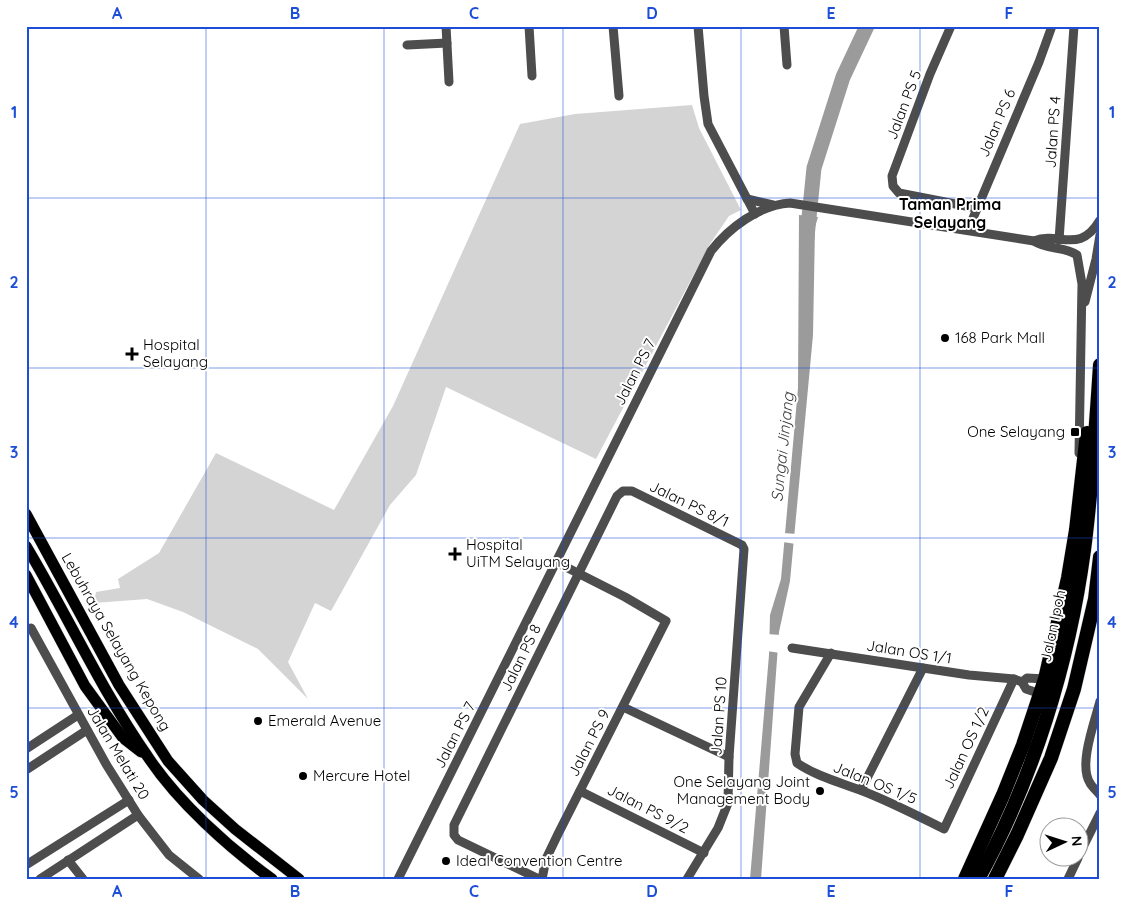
<svg xmlns="http://www.w3.org/2000/svg" width="1126" height="905" font-family="Quicksand,sans-serif">
<style>
.green{fill:#d4d4d4}
.water{fill:#9b9b9b}
.pier{fill:#fff}
.lines{fill:none;stroke-linecap:round;stroke-linejoin:round}
.river{stroke:#9b9b9b;stroke-width:15}
.major-casing{stroke:#dbdbdb;stroke-width:12}
.highway-casing{stroke:#dbdbdb;stroke-width:15}
.minor{stroke:#4d4d4d;stroke-width:9}
.major{stroke:#000;stroke-width:11}
.highway{stroke:#000;stroke-width:14}
.grid{fill:none;stroke:#1d4ed8;stroke-width:1;stroke-opacity:0.55}
.poi-dot{fill:#000;stroke:#fff;stroke-width:2}
.labels{text-anchor:middle;stroke-width:4;stroke-linejoin:round;paint-order:stroke}
.street-label{font-size:15px;fill:#000;stroke:#fff}
.poi-label{font-size:15px;fill:#000;stroke:#fff;text-anchor:start}
.neighbourhood-label{font-size:16px;font-weight:bold;fill:#000;stroke:#fff}
.water-label{font-size:16px;font-style:italic;fill:#3c3c3c;stroke:#fff}
.neatline{fill:none;stroke:#1d4ed8;stroke-width:2}
.grid-label{font-size:16px;text-anchor:middle;font-weight:bold;fill:#1d4ed8}
</style>
<rect width="100%" height="100%" fill="#fff"/>
<polygon class="green" points="692,105 699,128 741,210 729,216 710,244 596,459 446,387 416,475 390,505 331,611 315,603 288,662 308,699 258,649 183,612 147,599 94,603 96,592 120,588 118,579 159,553 216,453 334,510 393,406 520,124 575,114"/>
<polygon class="water" points="799,215 818,217 815,227 813,335 790,581 779,632 761,879 750,879 769,655 770,615 781,579 798,388"/>
<g class="pier">
<polygon points="783,533 797,534 796,544 783,542"/>
<polygon points="767,634 781,635 780,653 767,651"/>
</g>
<g class="lines">
<polyline class="river" points="807,237 814,168 843,77 867,26"/>
<g class="major-casing">
<g id="major">
<polyline points="26,514 119,685 168,761 203,800 235,829 299,879"/>
<path d="M 26,546 C 68,616 101,690 148,757 C 178,802 228,847 272,879"/>
<polyline points="26,575 85,686 123,738 141,752"/>
</g>
</g>
<g class="highway-casing">
<g id="highway">
<polyline points="965,879 1003,795 1023,745 1045,679 1068,578 1076,530 1087,433"/>
<path d="M 978,879 C 1033,780 1069,662 1084,550 C 1092,489 1096,427 1100,365"/>
<polyline points="995,879 1017,835 1051,758 1074,689 1095,599 1100,557"/>
</g>
</g>
<g class="minor">
<polyline points="446,26 449,82"/>
<polyline points="529,26 532,76"/>
<polyline points="613,26 619,96"/>
<polyline points="698,26 704,96 708,124 755,214"/>
<polyline points="784,26 787,65"/>
<polyline points="951,26 930,74 892,176 893,186 899,193 976,208"/>
<polyline points="407,45 447,43"/>
<polyline points="747,199 773,205"/>
<polyline points="968,230 1039,62 1052,26"/>
<polyline points="1059,240 1074,26"/>
<path d="M 1034,241 C 1047,250 1064,246 1077,255 L 1082,284 L 1079,453"/>
<polyline points="1085,302 1096,259 1100,235"/>
<polyline points="31,628 106,764 138,815 169,855 199,879"/>
<polyline points="792,648 969,675 1014,679 1022,682 1026,689 1041,694"/>
<path d="M 831,653 L 799,707 L 795,754 L 797,763 C 816,776 839,782 860,790 C 889,801 916,815 944,829 L 1014,679"/>
<polyline points="1022,682 1027,678 1045,679"/>
<path d="M 1100,701 C 1095,721 1078,765 1090,783 C 1092,787 1097,791 1100,795"/>
<polyline points="623,707 729,757"/>
<polyline points="26,749 78,715"/>
<polyline points="26,770 87,730"/>
<polyline points="861,790 923,668"/>
<polyline points="580,791 704,853"/>
<polyline points="1078,857 1100,813"/>
<polyline points="68,860 83,879"/>
<polyline points="26,865 129,800"/>
<polyline points="40,879 138,815"/>
<path d="M 398,879 L 711,251 C 729,228 759,205 790,203 L 1034,241 C 1060,231 1079,255 1100,220"/>
<polyline points="539,879 458,840 454,835 454,825 617,496 623,491 632,491 742,545 744,549 729,757 728,803 718,828 687,879"/>
<polyline points="542,879 546,859 558,834 666,621 625,597 556,562"/>
<polyline points="1068,879 1078,858"/>
</g>
<use href="#major" class="major"/>
<use href="#highway" class="highway"/>
</g>
<path class="grid" d="M 206,26 L 206,879M 384,26 L 384,879M 563,26 L 563,879M 741,26 L 741,879M 920,26 L 920,879M 26,198 L 1100,198M 26,368 L 1100,368M 26,538 L 1100,538M 26,708 L 1100,708"/>
<g class="poi-dot">
<circle cx="945" cy="338" r="5"/>
<path d="M129.5 346.5h5v5h5v5h-5v5h-5v-5h-5v-5h5z"/>
<rect x="1070" y="427" width="10" height="10" rx="2.5"/>
<path d="M452.5 546.5h5v5h5v5h-5v5h-5v-5h-5v-5h5z"/>
<circle cx="258" cy="721" r="5"/>
<circle cx="303" cy="776" r="5"/>
<circle cx="820" cy="791" r="5"/>
<circle cx="446" cy="861" r="5"/>
</g>
<g class="labels">
<g class="street-label">
<text transform="translate(904 105) rotate(-69)" y="5">Jalan PS 5</text>
<text transform="translate(997 123) rotate(-67)" y="5">Jalan PS 6</text>
<text transform="translate(1053 132) rotate(-86)" y="5">Jalan PS 4</text>
<text transform="translate(635 372) rotate(-63)" y="5">Jalan PS 7</text>
<text transform="translate(689 504) rotate(26)" y="5">Jalan PS 8/1</text>
<text transform="translate(1053 626) rotate(-78)" y="5">Jalan Ipoh</text>
<text transform="translate(116 642) rotate(60)" y="5">Lebuhraya Selayang Kepong</text>
<text transform="translate(909 652) rotate(9)" y="5">Jalan OS 1/1</text>
<text transform="translate(521 658) rotate(-64)" y="5">Jalan PS 8</text>
<text transform="translate(719 716) rotate(-86)" y="5">Jalan PS 10</text>
<text transform="translate(455 735) rotate(-63)" y="5">Jalan PS 7</text>
<text transform="translate(589 743) rotate(-63)" y="5">Jalan PS 9</text>
<text transform="translate(966 748) rotate(-65)" y="5">Jalan OS 1/2</text>
<text transform="translate(118 753) rotate(59)" y="5">Jalan Melati 20</text>
<text transform="translate(875 783) rotate(22)" y="5">Jalan OS 1/5</text>
<text transform="translate(648 809) rotate(27)" y="5">Jalan PS 9/2</text>
</g>
<g class="poi-label">
<text x="955" y="343">168 Park Mall</text>
<text x="143" y="350">Hospital<tspan x="143" dy="17">Selayang</tspan></text>
<text x="1065" y="437" text-anchor="end">One Selayang</text>
<text x="466" y="550">Hospital<tspan x="466" dy="17">UiTM Selayang</tspan></text>
<text x="268" y="726">Emerald Avenue</text>
<text x="313" y="781">Mercure Hotel</text>
<text x="810" y="787" text-anchor="end">One Selayang Joint<tspan x="810" dy="17">Management Body</tspan></text>
<text x="456" y="866">Ideal Convention Centre</text>
</g>
<g class="neighbourhood-label">
<text x="950" y="210">Taman Prima<tspan x="950" dy="18">Selayang</tspan></text>
</g>
<g class="water-label">
<text transform="translate(782 447) rotate(-84)" y="6">Sungai Jinjang</text>
</g>
</g>
<rect width="1126" height="905" fill="none" stroke="#ffffff" stroke-width="55"/>
<g transform="translate(1064 842) rotate(86)"><circle r="24" fill="#ffffff" stroke="#999999"/>
<path d="M0-4L9 19L0 12L-9 19Z" fill="#000000"/>
<text y="-8" font-size="14" font-weight="bold" text-anchor="middle" fill="#000000">N</text>
</g>
<rect x="28" y="28" width="1070" height="850" class="neatline"/>
<g class="grid-label">
<text x="117" y="19">A</text>
<text x="295" y="19">B</text>
<text x="474" y="19">C</text>
<text x="652" y="19">D</text>
<text x="831" y="19">E</text>
<text x="1009" y="19">F</text>
<text x="14" y="118">1</text>
<text x="1112" y="118">1</text>
<text x="14" y="288">2</text>
<text x="1112" y="288">2</text>
<text x="14" y="458">3</text>
<text x="1112" y="458">3</text>
<text x="14" y="628">4</text>
<text x="1112" y="628">4</text>
<text x="14" y="798">5</text>
<text x="1112" y="798">5</text>
<text x="117" y="897">A</text>
<text x="295" y="897">B</text>
<text x="474" y="897">C</text>
<text x="652" y="897">D</text>
<text x="831" y="897">E</text>
<text x="1009" y="897">F</text>
</g>
</svg>
